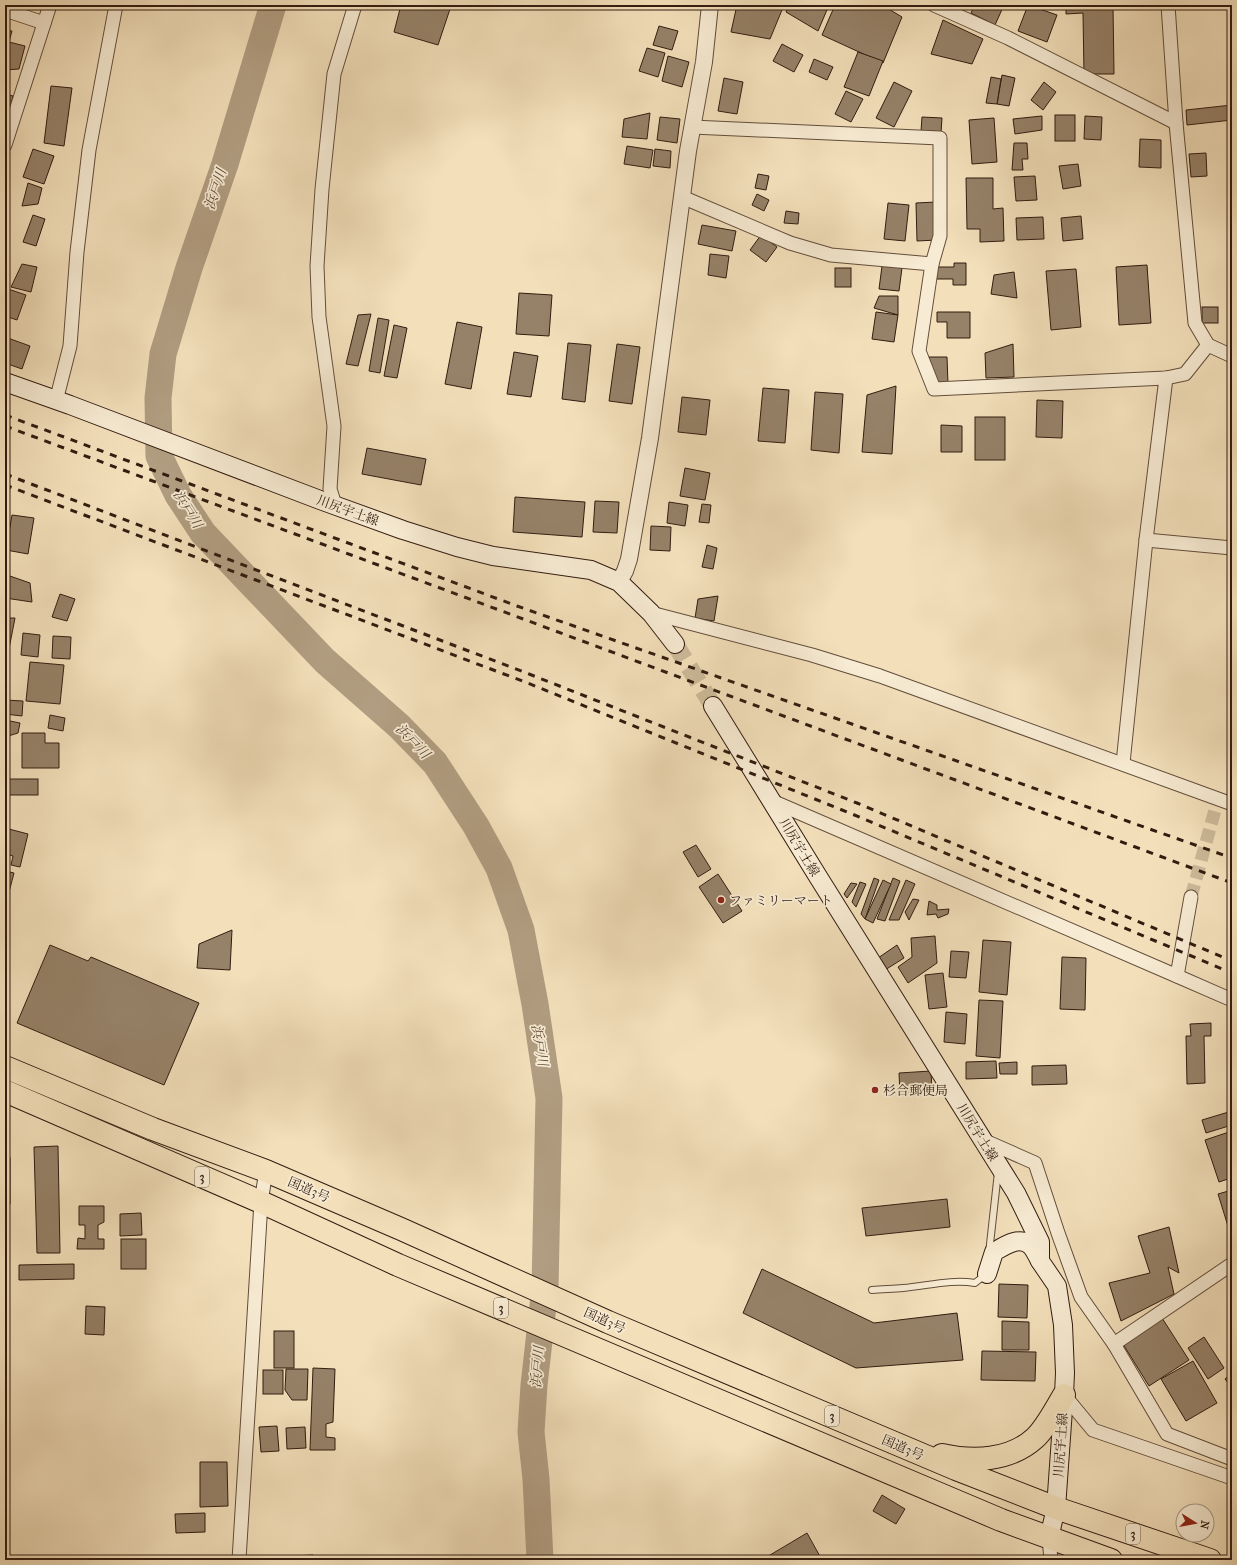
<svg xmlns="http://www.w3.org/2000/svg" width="1237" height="1565" font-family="'IM FELL French Canon','Noto Serif JP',serif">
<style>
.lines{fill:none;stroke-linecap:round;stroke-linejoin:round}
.river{stroke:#b19d81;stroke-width:27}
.building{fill:#968269;stroke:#321c10}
.minor-tunnel{stroke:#ccb999;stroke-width:13;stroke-dasharray:13 6;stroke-linecap:butt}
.secondary-tunnel{stroke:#ccb999;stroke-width:18;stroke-dasharray:18 9;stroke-linecap:butt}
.service-casing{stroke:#624d3b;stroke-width:8}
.minor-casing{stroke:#624d3b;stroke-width:15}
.tertiary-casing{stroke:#624d3b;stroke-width:18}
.secondary-casing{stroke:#321c10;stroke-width:20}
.trunk-casing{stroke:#321c10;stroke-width:24}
.service{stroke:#f7ebd3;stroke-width:6}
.minor{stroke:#f7ebd3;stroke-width:13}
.tertiary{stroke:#f7ebd3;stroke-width:16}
.secondary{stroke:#f7ebd3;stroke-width:18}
.trunk{stroke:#f3e0bb;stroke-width:22}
.rail{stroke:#321c10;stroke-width:3;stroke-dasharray:7 7;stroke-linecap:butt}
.poi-dot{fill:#8f2418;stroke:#f7ebd3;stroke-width:1.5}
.labels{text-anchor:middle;stroke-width:3.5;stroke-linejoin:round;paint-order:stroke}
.shield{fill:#f7ebd3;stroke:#6d5a4a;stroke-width:1}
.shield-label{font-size:12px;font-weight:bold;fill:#321c10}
.street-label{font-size:13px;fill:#321c10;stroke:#f7ebd3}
.poi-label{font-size:13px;fill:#321c10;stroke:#f7ebd3;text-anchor:start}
.water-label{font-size:14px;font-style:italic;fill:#5e4938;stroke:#f7ebd3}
</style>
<rect width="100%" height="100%" fill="#f3e0bb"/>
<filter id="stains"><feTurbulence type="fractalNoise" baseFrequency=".005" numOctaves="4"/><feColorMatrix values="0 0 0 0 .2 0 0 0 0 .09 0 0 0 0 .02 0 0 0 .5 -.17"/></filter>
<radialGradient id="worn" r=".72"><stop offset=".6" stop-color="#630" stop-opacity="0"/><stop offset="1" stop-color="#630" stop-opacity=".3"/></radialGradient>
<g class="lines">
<polyline class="river" points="273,5 225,164 189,268 163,354 158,398 159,456 178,495 203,533 325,661 399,726 435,763 476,826 499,868 521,930 535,1004 549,1098 545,1288 534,1385 531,1432 536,1479 540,1560"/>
</g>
<g class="building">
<polygon points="401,5 451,6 438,45 394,32"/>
<polygon points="737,5 784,5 770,39 731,32"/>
<polygon points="789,5 829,5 818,31 786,12"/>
<polygon points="835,5 882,5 902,17 883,63 822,35"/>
<polygon points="975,5 1004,5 995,25 971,13"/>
<polygon points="1028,5 1057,15 1047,42 1018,31"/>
<polygon points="1066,5 1113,6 1114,74 1084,74 1083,13 1066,14"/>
<polygon points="943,20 983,39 972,64 931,54"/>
<polygon points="659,26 678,31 672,50 653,45"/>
<polygon points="5,30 12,31 9,42 25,46 19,69 5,70"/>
<polygon points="782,44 803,55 794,72 773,61"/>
<polygon points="647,48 665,53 658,77 639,71"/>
<polygon points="858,52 883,61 869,96 844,87"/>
<polygon points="668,56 689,62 682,87 662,81"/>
<polygon points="814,59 833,67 827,80 809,72"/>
<polygon points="1002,75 1015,78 1009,106 997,104"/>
<polygon points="991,77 1001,79 997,104 986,103"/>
<polygon points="724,78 743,82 737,114 718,111"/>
<polygon points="894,82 912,91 894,127 876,118"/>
<polygon points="1044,82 1056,92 1043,110 1031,100"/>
<polygon points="51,86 72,88 64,146 44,143"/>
<polygon points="846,91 863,99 851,122 835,114"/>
<polygon points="5,94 13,96 10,108 5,109"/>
<polygon points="1232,105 1232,120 1187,125 1186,110"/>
<polygon points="650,113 647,139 622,137 624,119"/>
<rect x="1055" y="115" width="20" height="26"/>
<polygon points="1042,116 1042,130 1015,134 1013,119"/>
<polygon points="1085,116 1102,117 1101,140 1084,139"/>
<polygon points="660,117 680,119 677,143 657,140"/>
<polygon points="922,117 942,118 941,133 921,131"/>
<polygon points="994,118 997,162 972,164 969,120"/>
<polygon points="1140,139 1161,140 1161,168 1139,167"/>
<polygon points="1014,143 1027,143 1028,159 1022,159 1023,170 1012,170"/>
<polygon points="627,146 653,150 650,168 624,164"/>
<polygon points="33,149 54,156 44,184 23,177"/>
<polygon points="655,149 671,151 670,168 653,166"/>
<polygon points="1206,153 1207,176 1191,177 1189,154"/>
<polygon points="1078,164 1081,186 1063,189 1059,166"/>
<polygon points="758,174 769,176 766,190 755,188"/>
<polygon points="1035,176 1037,200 1016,201 1014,177"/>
<polygon points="966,178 993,178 993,209 1003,208 1004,241 980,242 980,229 967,229"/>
<polygon points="28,183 42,188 38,204 22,206"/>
<polygon points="757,194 769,200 764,211 752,205"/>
<polygon points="936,202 937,240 917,241 916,203"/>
<polygon points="888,203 909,205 905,241 884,239"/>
<polygon points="786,211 799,213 798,224 784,223"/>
<polygon points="33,215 45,219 36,246 23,242"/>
<polygon points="1081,216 1083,239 1063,241 1061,218"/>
<polygon points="1043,217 1044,239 1017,240 1016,218"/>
<polygon points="702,225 736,231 732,251 698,244"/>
<polygon points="761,235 777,247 766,262 750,250"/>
<polygon points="710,254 729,256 726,278 708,275"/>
<polygon points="954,263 966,263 966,285 953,285 953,279 931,279 931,267 954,267"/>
<polygon points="22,264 37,267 31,292 11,287"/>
<polygon points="1147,265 1151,323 1119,325 1116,267"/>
<polygon points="882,266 902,268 899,291 879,289"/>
<rect x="835" y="268" width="16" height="19"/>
<polygon points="1076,269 1081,327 1051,330 1046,271"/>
<polygon points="1014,272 1017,298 991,294 994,275"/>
<polygon points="5,288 26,295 17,320 5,316"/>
<polygon points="519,293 552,295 549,336 516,334"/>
<polygon points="879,296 898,296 898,315 874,308"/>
<rect x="1202" y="307" width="16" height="16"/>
<polygon points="876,312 898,315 894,342 872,339"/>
<polygon points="937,312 970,312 970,338 947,338 947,322 937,322"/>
<polygon points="371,314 358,366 346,364 358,315"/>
<polygon points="378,318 389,320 380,373 369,371"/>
<polygon points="457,322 482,327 471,389 445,384"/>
<polygon points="394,325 407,328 397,378 384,376"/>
<polygon points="5,337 30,346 22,369 5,363"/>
<polygon points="568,343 591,345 585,402 562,399"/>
<polygon points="617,344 640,347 632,404 609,401"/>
<polygon points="1013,344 1014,377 986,378 985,353"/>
<polygon points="514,352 538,356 531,397 507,394"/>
<polygon points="929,357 947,357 948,384 930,384"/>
<polygon points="896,386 892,454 862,452 867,395"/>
<polygon points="763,388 789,390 785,443 758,441"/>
<polygon points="815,392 843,394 839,453 811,450"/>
<polygon points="682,397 710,400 706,435 678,432"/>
<polygon points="1037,400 1063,401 1062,438 1036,437"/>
<rect x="975" y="417" width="30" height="43"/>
<polygon points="941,425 962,426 962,452 941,452"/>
<polygon points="367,448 426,459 421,485 362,474"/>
<polygon points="685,468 710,473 705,500 680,496"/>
<polygon points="515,497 585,502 582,537 513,532"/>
<polygon points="595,501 619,502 617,533 593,532"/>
<polygon points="669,502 688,505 685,526 667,523"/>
<polygon points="702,504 711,505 709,523 699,522"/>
<polygon points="12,515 34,518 28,554 6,550"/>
<polygon points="651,526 671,527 670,551 650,550"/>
<polygon points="707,545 717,548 713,569 702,567"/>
<polygon points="7,575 30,583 32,602 5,598 5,584"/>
<polygon points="60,594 75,599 67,621 52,617"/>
<polygon points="718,596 714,621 695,618 698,599"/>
<polygon points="5,618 15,618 7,659 5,659"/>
<polygon points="23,633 40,635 38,657 21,655"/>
<polygon points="53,636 71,637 70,659 52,658"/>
<polygon points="30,662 64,665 60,704 26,701"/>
<polygon points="5,700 23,701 22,716 5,714"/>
<polygon points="50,715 65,718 63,731 48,728"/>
<polygon points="5,720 20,723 18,733 5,737"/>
<polygon points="22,733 45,733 45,743 59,743 59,768 22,768"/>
<rect x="5" y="779" width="33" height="16"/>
<polygon points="9,829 28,834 20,867 11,865 13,856 5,854 5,844"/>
<polygon points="696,845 711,869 698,877 683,852"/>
<polygon points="5,871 14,873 7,900 5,900"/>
<polygon points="718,874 742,911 723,923 699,887"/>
<polygon points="874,878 879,880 865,919 861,914"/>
<polygon points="893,878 900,881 885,921 877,919"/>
<polygon points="883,880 891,884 873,923 865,919"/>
<polygon points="906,880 915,884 899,920 889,920"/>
<polygon points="860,882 866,884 856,907 852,902"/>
<polygon points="851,883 857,884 847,898 844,894"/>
<polygon points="913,899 919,900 909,920 905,912"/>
<polygon points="929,901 937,905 937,910 949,909 948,914 938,918 936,914 927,915"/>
<polygon points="232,930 230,970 197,968 199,944"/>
<polygon points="935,936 937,963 908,983 898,967 912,957 911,938"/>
<polygon points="983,940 1011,942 1007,995 979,992"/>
<polygon points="50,945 88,961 91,957 199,1003 164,1085 17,1023"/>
<polygon points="897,945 904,958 885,970 878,958"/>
<polygon points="951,951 969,952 966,978 949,977"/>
<polygon points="1062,957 1086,958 1085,1010 1060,1009"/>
<polygon points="943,973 947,1007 929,1009 925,975"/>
<polygon points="979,1000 1003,1001 1000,1058 976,1056"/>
<polygon points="946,1012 967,1014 965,1044 944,1042"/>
<polygon points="1211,1023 1211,1036 1204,1036 1205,1083 1187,1084 1186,1036 1191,1036 1190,1024"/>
<polygon points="996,1061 997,1078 966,1079 966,1062"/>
<polygon points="1017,1062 1017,1074 1000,1074 999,1063"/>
<polygon points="1066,1065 1067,1084 1032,1085 1032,1066"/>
<polygon points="931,1071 932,1091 900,1093 899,1073"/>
<polygon points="1232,1111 1232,1125 1206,1133 1202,1120"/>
<polygon points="1232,1131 1231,1178 1219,1182 1205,1140"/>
<polygon points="58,1146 60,1253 37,1253 34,1147"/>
<rect x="5" y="1158" width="5" height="46"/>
<polygon points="1232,1190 1232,1239 1218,1194"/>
<polygon points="947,1199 950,1227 866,1236 862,1208"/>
<polygon points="79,1206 104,1206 104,1222 98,1225 98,1239 104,1239 104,1249 77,1249 78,1238 85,1239 85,1225 79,1225"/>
<rect x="5" y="1212" width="1" height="49"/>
<polygon points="141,1213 142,1235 120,1236 120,1214"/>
<polygon points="1169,1227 1179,1273 1168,1267 1174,1294 1121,1321 1109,1283 1150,1273 1138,1236"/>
<rect x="121" y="1239" width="25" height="30"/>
<polygon points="74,1264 74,1279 19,1280 19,1265"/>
<polygon points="762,1269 874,1323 957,1313 963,1360 856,1368 743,1313"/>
<polygon points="999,1284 1028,1285 1027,1318 998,1317"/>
<polygon points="86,1306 105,1307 104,1335 85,1334"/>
<polygon points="1162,1318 1189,1360 1149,1386 1123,1344"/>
<polygon points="1002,1321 1029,1322 1029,1350 1002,1350"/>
<rect x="274" y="1331" width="20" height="37"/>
<polygon points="1204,1337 1224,1368 1208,1379 1188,1348"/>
<polygon points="982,1351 1036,1352 1035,1381 981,1380"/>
<polygon points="1193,1361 1217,1403 1186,1421 1161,1379"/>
<polygon points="313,1368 335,1369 333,1422 326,1424 326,1437 335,1438 335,1450 310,1450"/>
<polygon points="286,1369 308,1369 307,1400 292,1400 285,1390"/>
<rect x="263" y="1370" width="20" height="24"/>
<polygon points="1232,1373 1232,1388 1225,1379"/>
<polygon points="277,1426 279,1451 261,1452 259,1427"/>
<polygon points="305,1427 306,1448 287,1449 286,1428"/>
<polygon points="200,1462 227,1462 228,1506 200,1507"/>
<polygon points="882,1495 905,1509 896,1524 873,1511"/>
<polygon points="205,1513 205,1532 176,1533 175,1514"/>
<polygon points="807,1533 822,1560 766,1560 765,1558"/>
<polygon points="313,1555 313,1560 292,1560 291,1556"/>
</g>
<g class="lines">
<polyline class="minor-tunnel" points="1191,897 1218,799"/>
<polyline class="secondary-tunnel" points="675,644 713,706"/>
<g class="service-casing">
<g id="service">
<polyline points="989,1253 998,1172"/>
<path d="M 872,1290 C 883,1289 893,1289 903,1288 C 927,1286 951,1279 975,1283 L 985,1275"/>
</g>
</g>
<g class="minor-casing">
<g id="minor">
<polyline points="934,5 1008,38 1176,123"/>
<polyline points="1168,5 1176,123 1195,323 1208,345 1232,356"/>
<polyline points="5,10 44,23"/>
<polyline points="692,127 940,138 940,236 932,264"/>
<polyline points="5,145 50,5"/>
<polyline points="682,197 790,243 831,255 932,264 919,351 934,389 1166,378 1185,374 1208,345"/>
<polyline points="56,401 70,346 77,252 89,150 116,5"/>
<polyline points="335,505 330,489 334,426 319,317 317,266 322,189 334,74 355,5"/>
<polyline points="1146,540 1232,548"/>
<polyline points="651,613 812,655 880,676 1232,804"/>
<polyline points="1123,763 1146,540 1166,378"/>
<polyline points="772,801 1177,976 1232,1000"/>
<polyline points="1177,976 1191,897"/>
<polyline points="983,1140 1035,1163 1058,1233 1081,1297 1114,1344 1167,1434 1232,1459"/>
<polyline points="1114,1344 1232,1264"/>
<polyline points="1064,1395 1093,1430 1232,1478"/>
<polyline points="1049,1538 1051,1560"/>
<polyline points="239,1560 261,1202 266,1171"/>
</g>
</g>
<g class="tertiary-casing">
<polyline id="tertiary" points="619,582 625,571 629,559 650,438 688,151 704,62 710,5"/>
</g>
<g class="secondary-casing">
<g id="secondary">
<polyline points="5,382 70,405 320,500 403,530 457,547 493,556 591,570 619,582 651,613 675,644"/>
<polyline points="713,706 817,875 1016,1193 1040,1242 1040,1261 1057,1286 1063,1325 1065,1373 1064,1395 1056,1508 1049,1538"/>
<path d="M 987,1274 L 994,1252 C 1004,1246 1021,1234 1032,1247 C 1035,1251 1038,1257 1040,1261"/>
</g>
</g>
<g class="trunk-casing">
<g id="trunk">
<polyline points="5,1067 153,1129 266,1171 401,1229 608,1322 956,1469 1056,1508 1210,1560"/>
<polyline points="5,1091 261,1202 398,1265 1001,1520 1111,1560"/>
<path d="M 942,1455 C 973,1462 1010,1461 1035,1438 C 1046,1428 1056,1408 1064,1395"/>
</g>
</g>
<use href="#service" class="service"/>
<use href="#minor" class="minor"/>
<use href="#tertiary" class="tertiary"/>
<use href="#secondary" class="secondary"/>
<use href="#trunk" class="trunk"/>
<g class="rail">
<polyline points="5,415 517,606 1232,858"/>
<polyline points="5,426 1232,883"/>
<polyline points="5,474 529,674 857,803 1232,961"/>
<polyline points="5,485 525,682 852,814 1232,973"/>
</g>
</g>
<g class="poi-dot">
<circle cx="721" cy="900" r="4"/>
<circle cx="875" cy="1090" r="4"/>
</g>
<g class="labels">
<g class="shield">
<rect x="195" y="1167" width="14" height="20" rx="3"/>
<rect x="494" y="1298" width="14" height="20" rx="3"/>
<rect x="825" y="1406" width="14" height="20" rx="3"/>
<rect x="1126" y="1524" width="14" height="20" rx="3"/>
</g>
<g class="shield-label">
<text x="202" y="1181">3</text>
<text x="501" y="1312">3</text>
<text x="832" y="1420">3</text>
<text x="1133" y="1538">3</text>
</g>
<g class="street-label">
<text transform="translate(348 510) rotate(20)" y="5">川尻宇土線</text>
<text transform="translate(800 847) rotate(59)" y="5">川尻宇土線</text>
<text transform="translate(978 1132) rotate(58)" y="5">川尻宇土線</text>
<text transform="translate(309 1189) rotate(23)" y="5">国道3号</text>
<text transform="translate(605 1320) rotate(24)" y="5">国道3号</text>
<text transform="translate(1060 1445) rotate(-86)" y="5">川尻宇土線</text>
<text transform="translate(903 1447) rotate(23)" y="5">国道3号</text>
</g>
<g class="poi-label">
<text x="729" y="905">ファミリーマート</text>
<text x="883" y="1095">杉合郵便局</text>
</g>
<g class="water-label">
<text transform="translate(215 189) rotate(-72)" y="5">浜戸川</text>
<text transform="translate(188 509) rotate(58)" y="5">浜戸川</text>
<text transform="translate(413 741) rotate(46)" y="5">浜戸川</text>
<text transform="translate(540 1045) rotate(81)" y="5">浜戸川</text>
<text transform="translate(537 1367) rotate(-85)" y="5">浜戸川</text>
</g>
</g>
<rect width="1237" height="1565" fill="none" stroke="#f3e0bb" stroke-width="20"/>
<rect x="6" y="6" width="1225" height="1553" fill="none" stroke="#321c10" stroke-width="2"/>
<rect x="10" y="10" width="1217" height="1545" fill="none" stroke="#321c10"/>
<g transform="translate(1195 1523) rotate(101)"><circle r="19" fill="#f7ebd3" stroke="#a89885"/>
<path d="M0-3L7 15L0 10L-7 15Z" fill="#8f2418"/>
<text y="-6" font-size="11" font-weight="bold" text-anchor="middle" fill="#321c10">N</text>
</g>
<rect width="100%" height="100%" filter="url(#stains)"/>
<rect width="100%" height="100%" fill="url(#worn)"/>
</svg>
